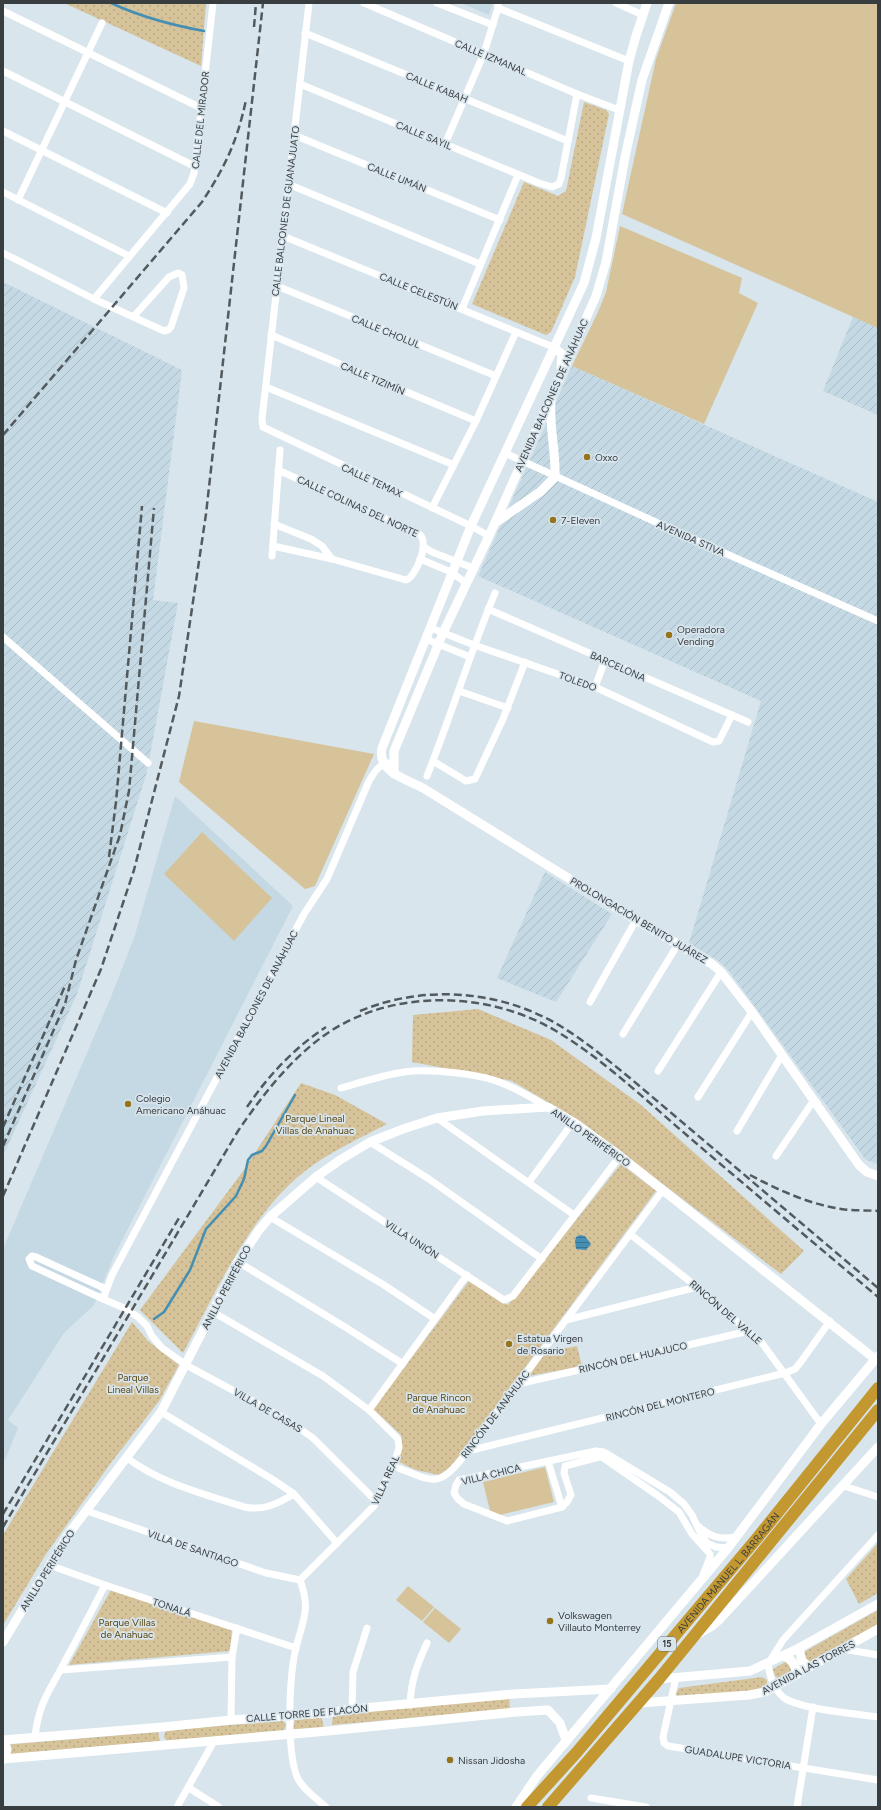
<svg xmlns="http://www.w3.org/2000/svg" width="881" height="1810" font-family="Figtree,sans-serif">
<style>
.built{fill:#c4d9e3}
.industrial{fill:url(#industrial-furrows)}
.grass{fill:#d6c39a}
.park{fill:url(#park-dots)}
.water{fill:url(#water-rules)}
.lines{fill:none;stroke-linecap:round;stroke-linejoin:round}
.stream{stroke:#448fb3;stroke-width:2.5}
.street{stroke:#fff;stroke-width:7}
.secondary{stroke:#fff;stroke-width:9}
.highway{stroke:#c39830;stroke-width:12}
.rail{stroke:#535a5d;stroke-width:2.5;stroke-dasharray:8 4;stroke-linecap:butt}
.poi-dot{fill:#96741c;stroke:#d8e5ec;stroke-width:1.5}
.labels{text-anchor:middle;stroke-width:3.5;stroke-linejoin:round;paint-order:stroke}
.shield{fill:#d8e5ec;stroke:#686f74;stroke-width:1}
.shield-label{font-size:9px;font-weight:bold;fill:#383d40}
.street-label{font-size:10px;fill:#383d40;stroke:#d8e5ec}
.poi-label{font-size:10px;fill:#383d40;stroke:#d8e5ec;text-anchor:start}
.park-label{font-size:10px;fill:#5c4713;stroke:#d8e5ec}
</style>
<defs>
<pattern id="industrial-furrows" width="10" height="10" patternUnits="userSpaceOnUse"><rect width="10" height="10" fill="#c4d9e3"/><path d="M-1 1l2-2M0 10L10 0M9 11l2-2" fill="none" stroke="#a9bbc4"/></pattern>
<pattern id="park-dots" width="8" height="8" patternUnits="userSpaceOnUse"><rect width="8" height="8" fill="#d6c39a"/><path d="M2 2h.1M6 6h.1" fill="none" stroke="#b8a886" stroke-width="1.8" stroke-linecap="round"/></pattern>
<pattern id="water-rules" width="6" height="5" patternUnits="userSpaceOnUse"><rect width="6" height="5" fill="#448fb3"/><path d="M0 2.5h6" fill="none" stroke="#3a7693"/></pattern>
</defs>
<rect width="100%" height="100%" fill="#d8e5ec"/>
<g class="built">
<polygon points="461,3 493,3 489,15"/>
<polygon points="175,796 293,906 114,1256 94,1305 64,1333 8,1420 18,1428 5,1460 3,1459 3,1249 111,997 135,935"/>
</g>
<g class="industrial">
<polygon points="878,255 878,415 823,391"/>
<polygon points="3,282 182,370 153,600 178,603 147,772 77,994 3,1156"/>
<polygon points="572,366 878,502 878,1164 866,1160 729,971 720,962 689,943 761,701 478,576"/>
<polygon points="545,872 612,914 556,1002 497,978"/>
</g>
<g class="grass">
<polygon points="676,3 878,3 878,328 622,214 656,59"/>
<polygon points="620,226 742,278 739,293 758,303 704,424 572,366 598,312 606,292"/>
<polygon points="194,721 374,754 315,886 305,889 179,782"/>
<polygon points="202,832 272,898 234,941 164,874"/>
<polygon points="545,1467 554,1502 500,1515 490,1511 483,1482"/>
<polygon points="408,1586 434,1607 422,1621 396,1600"/>
<polygon points="435,1608 461,1629 449,1643 423,1622"/>
</g>
<g class="park">
<polygon points="64,3 206,3 201,66"/>
<polygon points="584,102 606,110 609,114 575,277 551,332 546,335 472,304 524,182 558,196 566,191"/>
<polygon points="478,1009 551,1040 641,1105 804,1251 781,1274 580,1121 512,1081 412,1062 413,1015"/>
<path d="M 301,1083 L 335,1095 L 387,1124 C 362,1137 336,1149 313,1165 C 251,1209 218,1289 183,1353 L 140,1310 L 243,1171 Z"/>
<polygon points="621,1164 656,1191 451,1467 439,1475 416,1470 399,1462 401,1435 373,1409 469,1281 508,1305"/>
<polygon points="132,1322 148,1341 179,1365 159,1401 110,1464 46,1554 3,1625 3,1535"/>
<polygon points="577,1346 582,1366 529,1376 545,1352"/>
<polygon points="878,1543 878,1593 859,1604 846,1579"/>
<polygon points="112,1588 232,1629 230,1651 69,1665"/>
<polygon points="878,1610 878,1625 811,1662 808,1662 803,1654 804,1652"/>
<polygon points="787,1661 790,1663 792,1670 778,1678 775,1676 773,1669"/>
<polygon points="762,1677 767,1680 767,1685 754,1692 677,1696 676,1693 679,1688"/>
<polygon points="509,1698 510,1709 332,1725 333,1714"/>
<polygon points="321,1715 324,1728 293,1729 295,1719"/>
<polygon points="282,1721 286,1724 284,1730 167,1741 164,1737 165,1732 168,1730"/>
<polygon points="158,1732 160,1741 3,1755 3,1745"/>
</g>
<polygon class="water" points="580,1235 585,1236 591,1244 586,1250 576,1249 575,1241 576,1237"/>
<g class="lines">
<g class="stream">
<path d="M 111,3 C 141,17 171,25 204,31"/>
<polyline points="154,1319 164,1312 190,1270 206,1229 236,1196 244,1179 248,1160 252,1155 262,1151 266,1146 295,1095"/>
</g>
<g class="street">
<polyline points="309,3 262,419 263,427 471,526 489,536"/>
<polyline points="364,3 577,94 619,110"/>
<polyline points="437,3 493,25"/>
<polyline points="616,3 643,15"/>
<polyline points="498,8 629,61"/>
<polyline points="3,11 201,108"/>
<polyline points="305,33 568,141"/>
<polyline points="3,71 194,166"/>
<polyline points="300,84 539,183 552,187 559,184 561,178 577,94"/>
<polyline points="3,131 167,213"/>
<polyline points="294,135 500,220"/>
<polyline points="445,144 484,53 498,8 498,3"/>
<polyline points="288,184 480,264"/>
<polyline points="3,192 129,256"/>
<polyline points="18,200 102,23"/>
<polyline points="283,236 553,347"/>
<polyline points="3,253 94,299 164,331 168,330 171,327 184,288 182,275 178,273 169,277 134,316"/>
<polyline points="277,286 496,376"/>
<polyline points="94,299 190,184 194,173 213,3"/>
<polyline points="462,309 518,175"/>
<polyline points="271,335 476,421"/>
<polyline points="266,387 454,465"/>
<polyline points="505,453 684,535 878,621"/>
<polyline points="432,508 476,421 516,332"/>
<polyline points="274,524 311,539 322,546 332,559"/>
<path d="M 273,546 L 332,559 L 406,580 C 415,578 431,542 419,534 L 278,470"/>
<polyline points="424,547 432,552 473,568"/>
<polyline points="272,556 280,450"/>
<polyline points="420,559 451,572 466,583"/>
<polyline points="488,609 748,722"/>
<polyline points="431,628 474,645 595,687 713,742 719,741 732,715"/>
<polyline points="3,637 148,763"/>
<polyline points="426,639 470,657"/>
<polyline points="595,687 605,660"/>
<polyline points="459,691 508,708"/>
<polyline points="433,761 466,781 475,779 503,719 525,662"/>
<path d="M 427,776 C 451,716 470,653 495,593"/>
<polyline points="590,1002 636,920"/>
<polyline points="623,1034 678,944"/>
<polyline points="658,1071 721,972"/>
<path d="M 341,1088 C 362,1082 383,1075 404,1072 C 429,1068 482,1074 504,1084 C 519,1090 534,1099 548,1107"/>
<polyline points="698,1097 752,1012"/>
<polyline points="437,1118 574,1215"/>
<polyline points="737,1131 782,1055"/>
<polyline points="370,1142 429,1179 542,1259"/>
<polyline points="776,1156 814,1100"/>
<polyline points="316,1177 504,1300 513,1296 620,1156"/>
<polyline points="529,1182 573,1122"/>
<polyline points="270,1217 384,1285 435,1319"/>
<polyline points="630,1234 697,1287 762,1343 821,1424"/>
<polyline points="238,1262 345,1327 403,1364"/>
<polyline points="103,1299 32,1266 29,1259 32,1256 36,1257 106,1289"/>
<polyline points="213,1312 323,1376 369,1410 398,1439 399,1448 393,1466 374,1506 300,1580"/>
<polyline points="566,1320 697,1287"/>
<polyline points="518,1384 749,1331"/>
<polyline points="369,1410 467,1275"/>
<polyline points="161,1412 272,1479 294,1494 337,1543"/>
<polyline points="468,1451 785,1373 795,1369 800,1363 830,1321"/>
<path d="M 127,1458 C 162,1484 204,1494 244,1507 C 264,1511 277,1504 294,1494"/>
<polyline points="548,1461 562,1507"/>
<path d="M 393,1466 C 436,1482 437,1490 468,1451 L 663,1190"/>
<polyline points="844,1486 878,1497"/>
<path d="M 376,1501 L 313,1438 L 286,1419 L 186,1365 L 161,1347 L 152,1336 L 147,1326 L 138,1317 L 124,1308 L 103,1299 L 112,1275 L 304,914 L 327,879 L 369,781 C 374,773 378,765 388,763"/>
<polyline points="87,1511 266,1573 300,1580"/>
<path d="M 698,1526 C 711,1537 719,1540 736,1537"/>
<path d="M 878,1535 L 783,1640 L 768,1664 C 770,1677 773,1688 783,1697 C 797,1709 858,1714 878,1717"/>
<polyline points="49,1565 105,1585 296,1648"/>
<polyline points="703,1575 710,1557 710,1554 692,1534 679,1512 657,1495 602,1457 599,1457 565,1466 564,1473 571,1495 567,1502 562,1507 507,1521 464,1504 458,1499 454,1493 456,1485 459,1480 596,1451 604,1452 670,1492 684,1504 692,1515 701,1534 707,1543 716,1547 728,1548"/>
<path d="M 300,1580 C 311,1610 303,1619 296,1648 C 289,1676 286,1754 298,1779 C 304,1790 317,1799 326,1807"/>
<polyline points="843,1649 878,1655"/>
<polyline points="61,1670 232,1657"/>
<polyline points="676,1677 663,1737 664,1743 668,1746 878,1780"/>
<path d="M 410,1705 C 411,1680 417,1665 427,1643"/>
<polyline points="352,1709 353,1672 367,1628"/>
<polyline points="231,1720 232,1657 237,1628"/>
<path d="M 35,1737 C 39,1701 50,1691 65,1661 C 79,1636 92,1610 105,1585"/>
<polyline points="189,1788 219,1807"/>
<polyline points="591,1798 646,1807"/>
<polyline points="177,1807 214,1741"/>
<polyline points="797,1807 813,1707"/>
</g>
<g class="secondary">
<path d="M 647,3 L 636,36 L 629,61 L 596,238 L 584,283 L 471,526 L 382,748 C 377,772 406,779 423,788 L 636,920 L 712,964 L 721,972 L 752,1012 L 859,1165 L 867,1172 L 878,1176"/>
<polyline points="553,347 562,354 561,368"/>
<path d="M 495,523 L 540,492 L 555,477 C 556,451 549,428 551,400"/>
<polyline points="394,774 394,751 443,633 489,536 596,296 606,262 625,157 642,80 669,3"/>
<polyline points="697,1635 712,1626 720,1619 878,1447"/>
<polyline points="3,1642 67,1536 161,1412 238,1262 259,1230 270,1217 316,1177 340,1160 370,1142 403,1129 437,1118 483,1111 548,1107 573,1122 620,1156 875,1359"/>
<polyline points="799,1648 802,1661 809,1667"/>
<path d="M 784,1656 C 792,1659 796,1665 796,1674"/>
<polyline points="659,1679 750,1671 799,1648 878,1604"/>
<polyline points="639,1703 749,1695 765,1692 878,1629"/>
<polyline points="3,1740 163,1727 231,1720 328,1713 352,1709 514,1694 611,1689"/>
<polyline points="4,1740 7,1749 5,1759"/>
<polyline points="3,1759 328,1731 516,1712 548,1710 560,1723 566,1740"/>
<polyline points="516,1807 537,1776 728,1548 821,1424 878,1356"/>
</g>
<g class="highway">
<path id="s1" d="M 527,1807 L 577,1752 L 758,1537 L 878,1388"/>
<polyline points="548,1807 659,1679 878,1410"/>
</g>
<g class="rail">
<polyline points="254,27 256,3"/>
<path d="M 3,435 L 202,202 C 225,167 237,142 246,100"/>
<polyline points="109,857 116,802 142,506"/>
<path d="M 360,1011 C 425,984 502,990 562,1027 C 586,1042 608,1060 630,1078 L 878,1288"/>
<path d="M 247,1107 C 268,1076 294,1048 326,1027"/>
<polyline points="3,1127 65,986"/>
<polyline points="3,1146 65,1004 76,960 120,835 129,791 154,508"/>
<path d="M 750,1175 C 778,1190 809,1204 841,1209 C 853,1211 866,1210 878,1211"/>
<polyline points="3,1196 101,969 134,870 179,696 206,514 263,3"/>
<polyline points="3,1514 179,1218"/>
<path d="M 3,1527 L 238,1131 C 262,1096 288,1062 322,1037 C 389,988 487,990 556,1031 C 603,1059 648,1102 690,1138 C 752,1191 815,1244 878,1297"/>
</g>
</g>
<g class="poi-dot">
<circle cx="587" cy="457" r="4"/>
<circle cx="553" cy="520" r="4"/>
<circle cx="669" cy="635" r="4"/>
<circle cx="128" cy="1104" r="4"/>
<circle cx="509" cy="1344" r="4"/>
<circle cx="550" cy="1621" r="4"/>
<circle cx="450" cy="1760" r="4"/>
</g>
<g class="labels">
<rect class="shield" x="658" y="1637" width="18" height="14" rx="3"/>
<g class="shield-label">
<text x="667" y="1647">15</text>
</g>
<g class="street-label">
<text transform="translate(491 57) rotate(23)" y="4">CALLE IZMANAL</text>
<text transform="translate(437 87) rotate(22)" y="4">CALLE KABAH</text>
<text transform="translate(200 120) rotate(-84)" y="4">CALLE DEL MIRADOR</text>
<text transform="translate(424 135) rotate(22)" y="4">CALLE SAYIL</text>
<text transform="translate(397 177) rotate(22)" y="4">CALLE UMÁN</text>
<text transform="translate(285 211) rotate(-83)" y="4">CALLE BALCONES DE GUANAJUATO</text>
<text transform="translate(419 291) rotate(22)" y="4">CALLE CELESTÚN</text>
<text transform="translate(386 331) rotate(22)" y="4">CALLE CHOLUL</text>
<text transform="translate(373 378) rotate(23)" y="4">CALLE TIZIMÍN</text>
<text transform="translate(551 395) rotate(-66)" y="4">AVENIDA BALCONES DE ANÁHUAC</text>
<text transform="translate(372 480) rotate(25)" y="4">CALLE TEMAX</text>
<text transform="translate(358 506) rotate(25)" y="4">CALLE COLINAS DEL NORTE</text>
<text transform="translate(691 538) rotate(24)" y="4">AVENIDA STIVA</text>
<text transform="translate(618 666) rotate(24)" y="4">BARCELONA</text>
<text transform="translate(578 681) rotate(20)" y="4">TOLEDO</text>
<text transform="translate(639 920) rotate(31)" y="4">PROLONGACIÓN BENITO JUÁREZ</text>
<text transform="translate(256 1004) rotate(-62)" y="4">AVENIDA BALCONES DE ANÁHUAC</text>
<text transform="translate(591 1137) rotate(35)" y="4">ANILLO PERIFÉRICO</text>
<text transform="translate(412 1239) rotate(33)" y="4">VILLA UNIÓN</text>
<text transform="translate(226 1287) rotate(-62)" y="4">ANILLO PERIFÉRICO</text>
<text transform="translate(726 1312) rotate(41)" y="4">RINCÓN DEL VALLE</text>
<text transform="translate(633 1357) rotate(-13)" y="4">RINCÓN DEL HUAJUCO</text>
<text transform="translate(660 1404) rotate(-14)" y="4">RINCÓN DEL MONTERO</text>
<text transform="translate(268 1410) rotate(30)" y="4">VILLA DE CASAS</text>
<text transform="translate(495 1414) rotate(-53)" y="4">RINCÓN DE ANÁHUAC</text>
<text transform="translate(491 1474) rotate(-14)" y="4">VILLA CHICA</text>
<text transform="translate(385 1480) rotate(-66)" y="4">VILLA REAL</text>
<text transform="translate(193 1548) rotate(19)" y="4">VILLA DE SANTIAGO</text>
<text transform="translate(47 1570) rotate(-58)" y="4">ANILLO PERIFÉRICO</text>
<text dy="4" stroke="none"><textPath href="#s1" startOffset="309">AVENIDA MANUEL L. BARRAGÁN</textPath></text>
<text transform="translate(172 1607) rotate(18)" y="4">TONALÁ</text>
<text transform="translate(808 1667) rotate(-28)" y="4">AVENIDA LAS TORRES</text>
<text transform="translate(307 1713) rotate(-5)" y="4">CALLE TORRE DE FLACÓN</text>
<text transform="translate(738 1757) rotate(9)" y="4">GUADALUPE VICTORIA</text>
</g>
<g class="poi-label">
<text x="595" y="461">Oxxo</text>
<text x="561" y="524">7-Eleven</text>
<text x="677" y="633">Operadora<tspan x="677" dy="12">Vending</tspan></text>
<text x="136" y="1102">Colegio<tspan x="136" dy="12">Americano Anáhuac</tspan></text>
<text x="517" y="1342">Estatua Virgen<tspan x="517" dy="12">de Rosario</tspan></text>
<text x="558" y="1619">Volkswagen<tspan x="558" dy="12">Villauto Monterrey</tspan></text>
<text x="458" y="1764">Nissan Jidosha</text>
</g>
<g class="park-label">
<text x="315" y="1122">Parque Lineal<tspan x="315" dy="12">Villas de Anahuac</tspan></text>
<text x="133" y="1381">Parque<tspan x="133" dy="12">Lineal Villas</tspan></text>
<text x="439" y="1401">Parque Rincon<tspan x="439" dy="12">de Anahuac</tspan></text>
<text x="127" y="1626">Parque Villas<tspan x="127" dy="12">de Anahuac</tspan></text>
</g>
</g>
<rect width="881" height="1810" fill="none" stroke="#383d40" stroke-width="8"/>
</svg>
